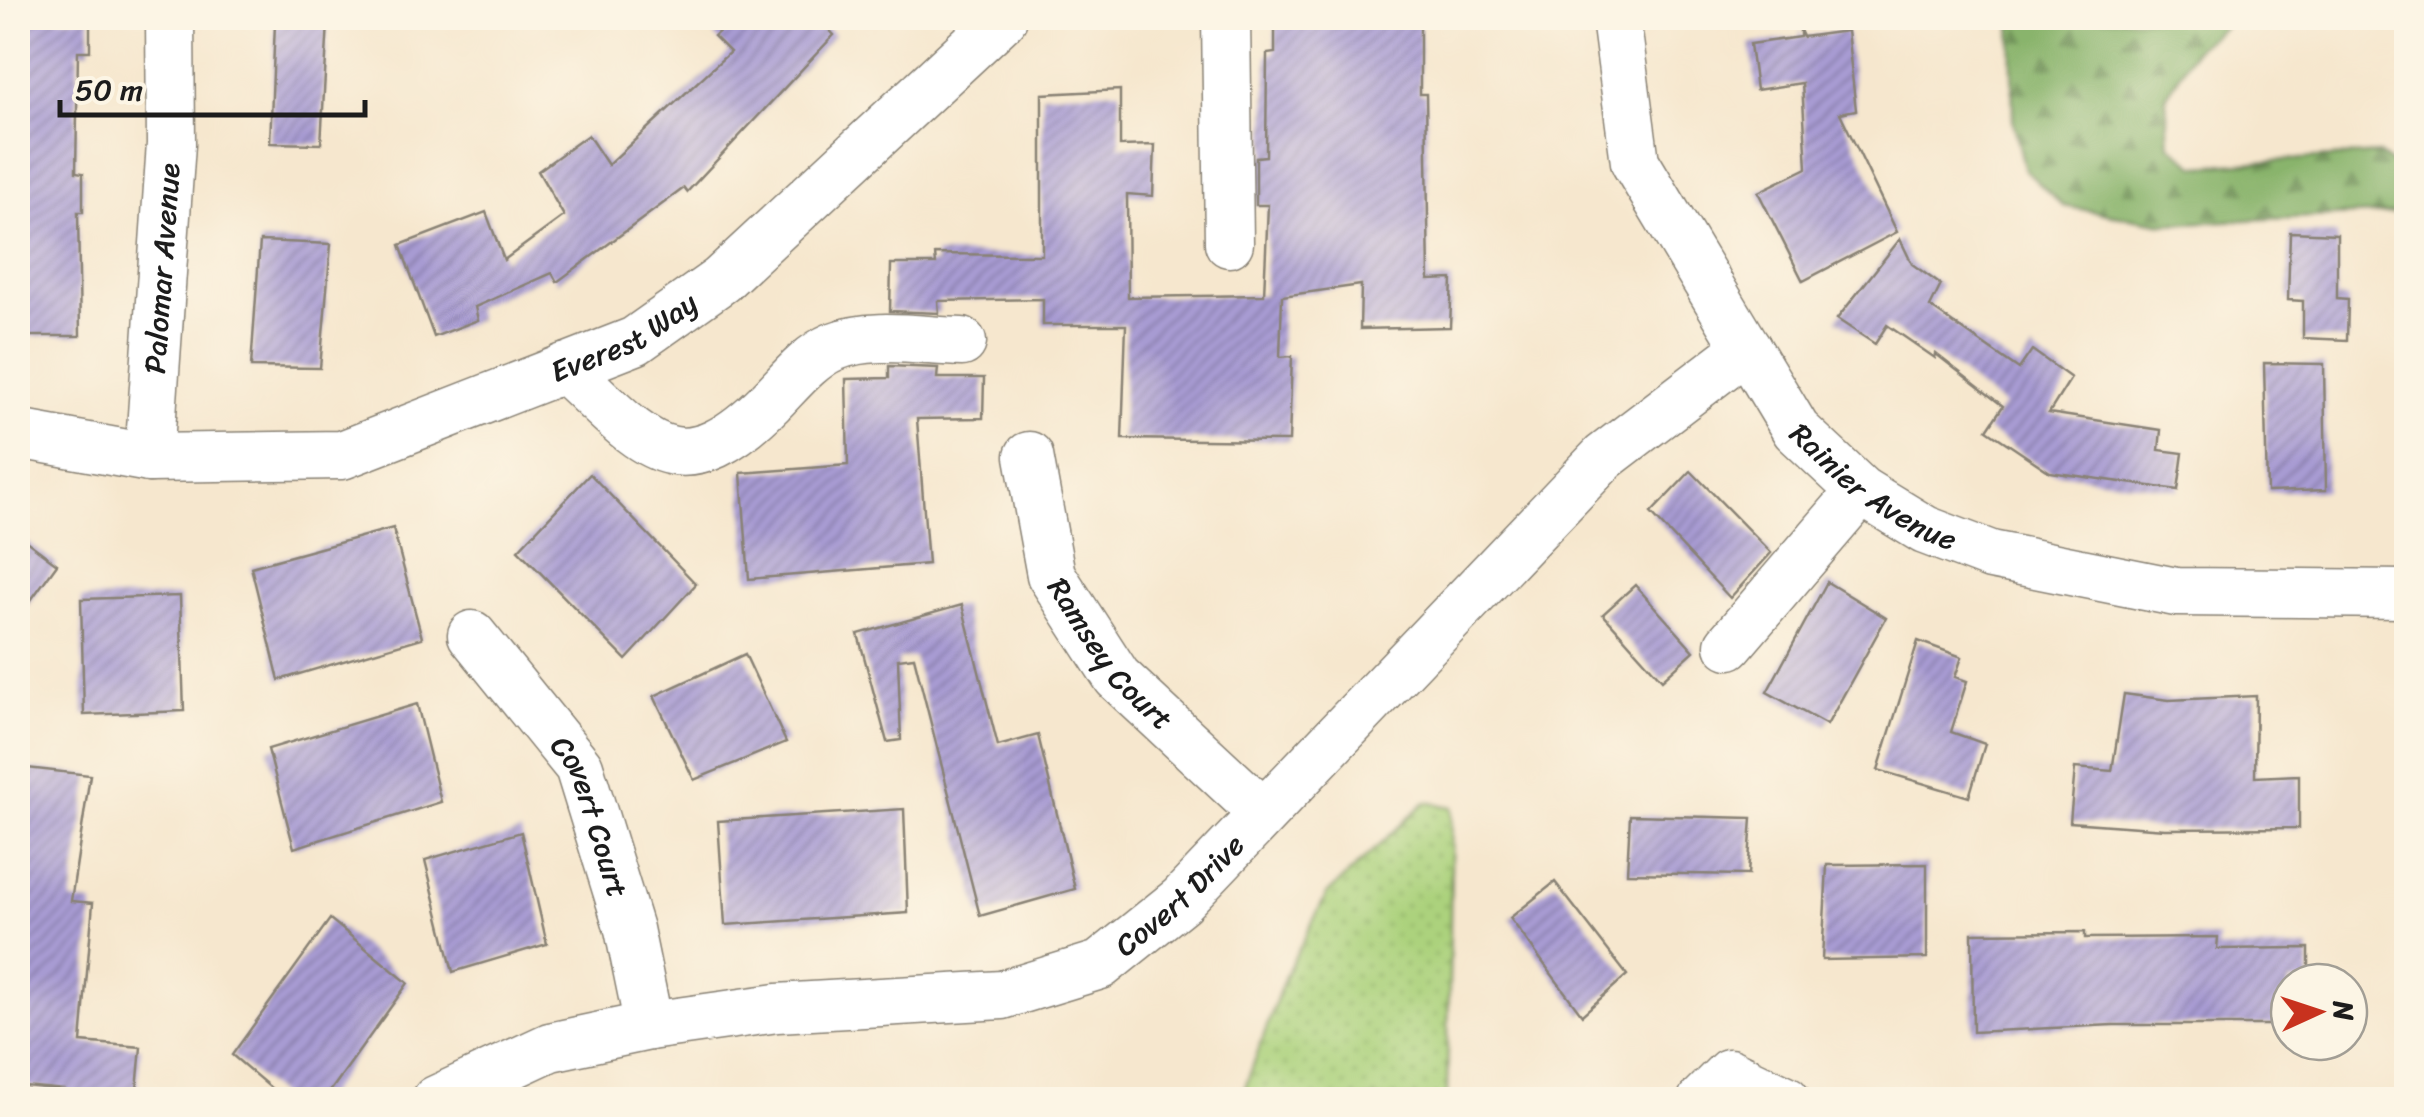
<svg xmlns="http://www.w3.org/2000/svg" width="2424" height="1117" font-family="Sriracha,sans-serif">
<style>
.grass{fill:url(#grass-dots);stroke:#64774c;stroke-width:2.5}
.forest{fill:url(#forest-firs);stroke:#526844;stroke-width:2.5}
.building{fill:url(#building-hatch)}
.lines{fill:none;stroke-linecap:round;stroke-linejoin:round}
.minor-casing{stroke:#898275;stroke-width:51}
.minor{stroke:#fff;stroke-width:48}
.labels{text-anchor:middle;stroke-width:8;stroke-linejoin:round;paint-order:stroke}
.street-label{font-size:30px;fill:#1c1c1c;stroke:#fcf5e5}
</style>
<defs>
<pattern id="grass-dots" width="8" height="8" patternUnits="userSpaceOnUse" patternTransform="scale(2.5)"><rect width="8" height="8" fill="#acd27d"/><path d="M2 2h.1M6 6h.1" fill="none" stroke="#93b46b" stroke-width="1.8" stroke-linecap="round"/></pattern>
<pattern id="forest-firs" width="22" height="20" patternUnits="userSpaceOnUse" patternTransform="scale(2.5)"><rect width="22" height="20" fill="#89b46c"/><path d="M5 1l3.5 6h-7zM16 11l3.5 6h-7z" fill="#6f9258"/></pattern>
<pattern id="building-hatch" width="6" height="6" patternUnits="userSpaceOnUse" patternTransform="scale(2.5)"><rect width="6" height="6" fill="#a89bd3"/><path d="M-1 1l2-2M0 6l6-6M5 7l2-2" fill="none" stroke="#887eaa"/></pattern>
</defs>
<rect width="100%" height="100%" fill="#fcf5e5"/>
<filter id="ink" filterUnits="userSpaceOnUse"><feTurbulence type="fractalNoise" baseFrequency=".01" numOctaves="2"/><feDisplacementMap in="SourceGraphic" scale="20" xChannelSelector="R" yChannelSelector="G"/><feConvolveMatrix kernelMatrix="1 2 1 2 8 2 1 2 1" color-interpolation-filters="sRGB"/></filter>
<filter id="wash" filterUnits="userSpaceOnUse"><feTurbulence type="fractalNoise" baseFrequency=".0048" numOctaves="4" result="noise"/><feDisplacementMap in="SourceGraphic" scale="40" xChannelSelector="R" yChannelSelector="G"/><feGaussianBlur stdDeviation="2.25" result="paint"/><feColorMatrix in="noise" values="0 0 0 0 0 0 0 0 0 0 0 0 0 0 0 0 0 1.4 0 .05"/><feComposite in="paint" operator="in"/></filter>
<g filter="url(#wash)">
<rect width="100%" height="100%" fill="#f6e7ce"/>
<polygon class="grass" points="1425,802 1452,807 1447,1099 1241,1099 1285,976 1327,894"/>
<polygon class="forest" points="2011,18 2236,18 2194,50 2166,97 2169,144 2196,166 2379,154 2404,173 2396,213 2164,224 2063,206 2025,170 2013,120"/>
<g id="blocks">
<g class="building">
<polygon points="28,18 90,18 90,51 78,51 76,172 83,173 83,212 78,212 80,336 18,336 18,140 19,116 26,116"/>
<polygon points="734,18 818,18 834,35 687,192 684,188 557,282 552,273 475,307 478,320 434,337 400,245 486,212 504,260 564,216 538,171 588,135 608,165 730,52 714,36"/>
<polygon points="1275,18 1420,18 1420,94 1426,94 1429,280 1452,279 1450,327 1360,329 1361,285 1282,296 1280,357 1292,356 1289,441 1122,439 1126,325 1043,325 1043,299 938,301 939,313 890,311 891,264 936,264 935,254 1042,255 1042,94 1120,90 1120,146 1155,145 1153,196 1127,194 1128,297 1264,295 1268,205 1256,205 1256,157 1266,156 1267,54 1275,53"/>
<polygon points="328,22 321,144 270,143 275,23"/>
<polygon points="1800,30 1803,37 1847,31 1856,110 1840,113 1897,232 1803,281 1758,192 1807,168 1802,83 1756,90 1750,44 1800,37"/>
<polygon points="2290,232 2337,234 2337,298 2348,299 2347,340 2303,338 2303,301 2288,300"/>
<polygon points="1900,239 1912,264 1941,285 1930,307 2019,369 2032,350 2071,378 2049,413 2161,430 2159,450 2183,453 2178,490 2050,472 1987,430 2003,406 1936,354 1935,358 1887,325 1875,344 1837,319"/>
<polygon points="260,241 331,244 320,368 251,367"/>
<polygon points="2264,363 2324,364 2326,490 2267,492"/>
<polygon points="889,366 938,368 937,378 984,378 983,418 917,419 928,564 749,579 741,473 848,465 846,379 889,378"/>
<polygon points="1691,471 1771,553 1730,598 1651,513"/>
<polygon points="590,474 696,584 626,660 518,550"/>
<polygon points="393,528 422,638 279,680 251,567"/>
<polygon points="18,535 57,564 18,618"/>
<polygon points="1827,582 1886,618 1827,725 1767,692"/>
<polygon points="1635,585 1694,651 1662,680 1603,614"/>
<polygon points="180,596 184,711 84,715 81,599"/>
<polygon points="962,605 998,746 1038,735 1075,889 980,916 914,657 898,659 901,740 887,742 858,634"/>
<polygon points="1918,641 1962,657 1955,677 1967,681 1951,732 1985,744 1969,797 1878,770"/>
<polygon points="745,654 786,742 694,780 654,696"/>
<polygon points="2124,694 2169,700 2256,696 2255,777 2299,775 2299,828 2165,829 2070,822 2075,768 2112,771"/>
<polygon points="417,704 441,802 294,848 268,749"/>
<polygon points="18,767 90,775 71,901 93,903 81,1042 141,1047 136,1100 64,1100 64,1090 24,1086 29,1013 18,1012 18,912 25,810 18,809"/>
<polygon points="904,809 908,913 725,925 718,821"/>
<polygon points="1630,815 1752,818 1748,875 1627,873"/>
<polygon points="521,832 547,944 453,972 425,860"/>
<polygon points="1927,864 1927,958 1822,960 1827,865"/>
<polygon points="1555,882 1627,975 1582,1015 1510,918"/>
<polygon points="330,919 408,983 324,1100 285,1100 232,1055"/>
<polygon points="2085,932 2085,938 2218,937 2217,949 2309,948 2309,982 2289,982 2289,1025 2113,1025 1973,1032 1972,933"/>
</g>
</g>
</g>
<g filter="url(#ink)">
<use href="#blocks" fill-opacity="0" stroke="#898275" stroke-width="2.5"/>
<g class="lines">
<g class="minor-casing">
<g id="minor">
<polyline points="1226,18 1229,243"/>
<path id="s1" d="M 1616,18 L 1635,162 L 1796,430 L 1861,491 L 1925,530 L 1991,555 L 2176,592 L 2406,594"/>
<path d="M 564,368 C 642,439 675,497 770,402 C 788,384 809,357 833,347 C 872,331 921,341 962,342"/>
<path id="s2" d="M 18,434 L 149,458 L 342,455 L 635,341 L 721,280 L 1003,18"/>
<path id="s3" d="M 1029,456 L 1051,575 L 1117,677 L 1261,811"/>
<path id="s4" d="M 149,458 L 171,144 L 170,18"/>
<path id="s5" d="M 472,635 L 579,767 L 629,929 L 649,1026"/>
<polyline points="1729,645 1861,491"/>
<path id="s6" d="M 436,1100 L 550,1047 L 649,1026 L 777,1008 L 1002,995 L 1100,965 L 1181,900 L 1604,457 L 1747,348"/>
<polyline points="1702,1100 1729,1073 1786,1100"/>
</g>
</g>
<use href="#minor" class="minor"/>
</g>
</g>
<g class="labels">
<g class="street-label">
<text dy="10" stroke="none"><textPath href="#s4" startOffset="190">Palomar Avenue</textPath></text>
<text dy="10" stroke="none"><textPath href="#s2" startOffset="632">Everest Way</textPath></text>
<text dy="10" stroke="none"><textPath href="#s1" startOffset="555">Rainier Avenue</textPath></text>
<text dy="10" stroke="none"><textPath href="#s3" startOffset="220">Ramsey Court</textPath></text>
<text dy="10" stroke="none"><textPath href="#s5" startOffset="220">Covert Court</textPath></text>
<text dy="10" stroke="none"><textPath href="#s6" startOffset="790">Covert Drive</textPath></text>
</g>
</g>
<rect width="2424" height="1117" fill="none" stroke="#fcf5e5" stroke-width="60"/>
<g transform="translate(2319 1012) rotate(87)"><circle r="48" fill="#fcf5e5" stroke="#a29e95" stroke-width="2.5"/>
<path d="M0-8L18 38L0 25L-18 38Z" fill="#c8321e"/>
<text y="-15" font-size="28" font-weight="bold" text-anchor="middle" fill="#1c1c1c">N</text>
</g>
<path d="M60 100v15h305v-15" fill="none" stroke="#1c1c1c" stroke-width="5"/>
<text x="75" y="100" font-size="30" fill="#1c1c1c" stroke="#fcf5e5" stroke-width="8" paint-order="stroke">50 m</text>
</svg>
